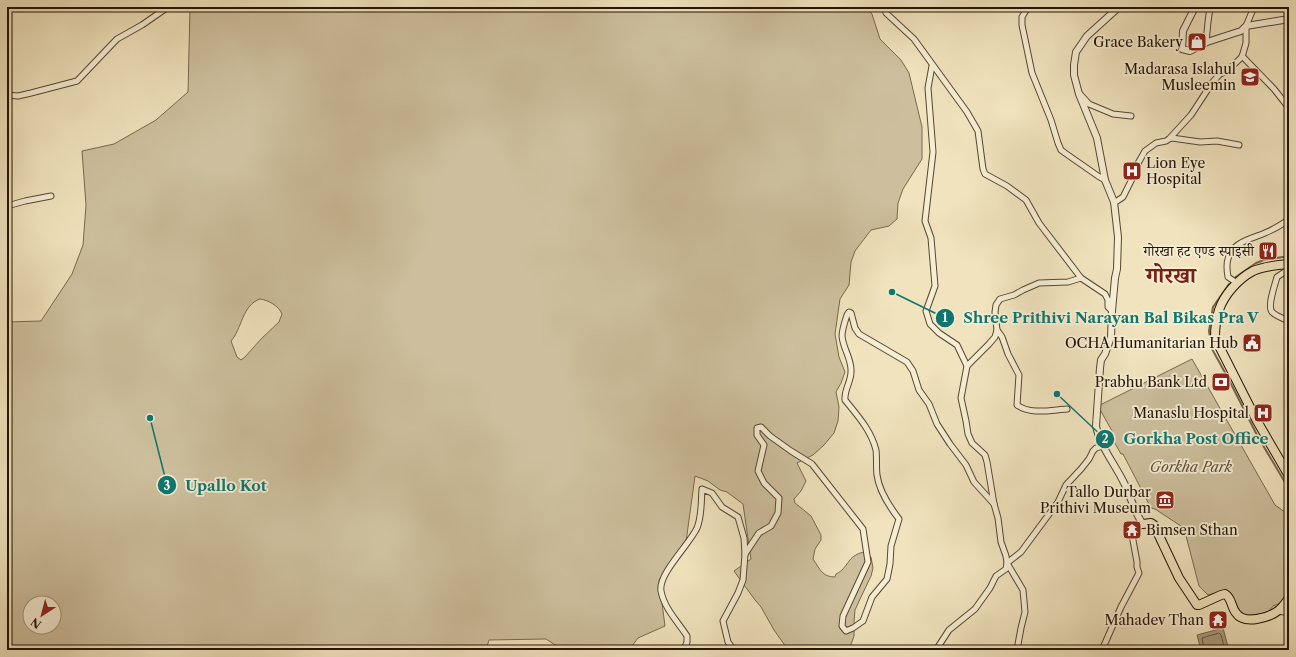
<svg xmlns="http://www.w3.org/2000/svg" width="1296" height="657" font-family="'Libre Caslon Text','Noto Serif Devanagari',serif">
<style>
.green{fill:#cdbf9d;stroke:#78684e;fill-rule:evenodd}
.water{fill:#ab9c7d;stroke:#75654b}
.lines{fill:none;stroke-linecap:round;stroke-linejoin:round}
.shore{stroke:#68573e;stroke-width:1}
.stream{stroke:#75654b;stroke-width:2}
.minor-casing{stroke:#57462f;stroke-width:7}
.tertiary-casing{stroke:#57462f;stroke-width:8}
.primary-casing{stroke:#241200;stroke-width:10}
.minor{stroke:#f5edd4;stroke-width:5}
.tertiary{stroke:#f5edd4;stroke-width:6}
.primary{stroke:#f0e3bd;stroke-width:8}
.labels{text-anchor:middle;stroke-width:3.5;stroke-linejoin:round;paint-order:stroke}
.poi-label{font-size:14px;fill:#241200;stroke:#f5edd4;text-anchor:end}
.park-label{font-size:14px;font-style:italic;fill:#5f4f37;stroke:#f5edd4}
.town-label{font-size:22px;font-weight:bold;fill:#7a1f14;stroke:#f5edd4}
.leader{fill:none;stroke:#0f766e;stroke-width:1.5}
.callout-dot{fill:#0f766e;stroke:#f5edd4;stroke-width:1.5}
.mark-label{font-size:12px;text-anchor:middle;font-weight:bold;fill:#fff}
.callout-label{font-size:15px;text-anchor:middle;font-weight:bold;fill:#0f766e;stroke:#f5edd4;stroke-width:3.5;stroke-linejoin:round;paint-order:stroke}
</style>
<rect width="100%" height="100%" fill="#f0e3bd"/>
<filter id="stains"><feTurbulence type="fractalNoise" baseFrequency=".005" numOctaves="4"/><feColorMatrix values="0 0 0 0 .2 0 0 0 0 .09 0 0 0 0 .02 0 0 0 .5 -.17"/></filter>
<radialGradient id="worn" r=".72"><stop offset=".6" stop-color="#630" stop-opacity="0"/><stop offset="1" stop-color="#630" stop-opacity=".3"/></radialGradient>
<g class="green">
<path d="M 190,7 L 865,7 L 872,14 L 880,39 L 901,60 L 909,73 L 922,127 L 922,159 L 903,189 L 898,203 L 897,219 L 889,226 L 871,230 L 855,251 L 851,262 L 849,285 L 840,299 L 835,334 L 839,357 L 845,372 L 841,383 L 836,392 L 839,407 L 838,421 L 834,433 L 824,445 L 813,455 L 797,463 L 806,481 L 801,491 L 794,499 L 795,503 L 811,516 L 821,535 L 821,540 L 815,549 L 813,559 C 820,569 822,577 835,577 L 836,574 C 849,568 846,556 864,552 L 871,557 L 873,568 L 871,576 L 861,597 L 855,610 L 854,622 L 854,636 L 849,650 L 788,650 L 774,630 L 761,607 L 755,600 L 734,571 L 751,559 L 743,504 L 727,492 L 720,490 L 708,481 L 695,476 L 686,542 L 659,580 L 665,626 L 638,638 L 629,650 L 563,650 L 546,639 L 489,640 L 486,650 L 7,650 L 7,322 L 41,321 L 72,274 L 83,245 L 86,205 L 82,151 L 114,144 L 156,120 L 188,92 ZM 260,299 C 268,300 279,306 282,314 L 279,322 L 261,339 L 245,357 L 241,360 L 237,357 L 231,341 C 242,329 242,305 260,299 ZM 30,603 L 54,603 L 54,627 L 30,627 Z"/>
<polygon points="1192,359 1275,505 1289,515 1289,588 1285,598 1281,603 1273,606 1268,612 1247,616 1240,614 1227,590 1208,595 1199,586 1184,528 1155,509 1151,508 1123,454 1121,454 1112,438 1112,431 1098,406"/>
</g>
<polygon class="water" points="1223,628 1229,650 1201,650 1197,635"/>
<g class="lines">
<polyline class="shore" points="1204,650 1202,638 1219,633 1221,635 1225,650"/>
<g class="stream">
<polyline points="1233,279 1256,263 1264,260 1289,256"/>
<polyline points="1229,284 1213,307 1209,331 1212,349 1228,378 1258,437 1289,489"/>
</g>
<g class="minor-casing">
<g id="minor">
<polyline points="885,7 886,13 914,39 967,112 978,131 983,169 985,174 1007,186 1026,200 1039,223 1081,278 1105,294 1108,300 1108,307 1112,311"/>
<polyline points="1028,7 1022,17 1022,25 1032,73 1051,120 1058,143 1061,150 1065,153 1098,176 1105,180"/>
<polyline points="1206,42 1208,22 1210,7"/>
<polyline points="1242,56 1274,89 1289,108"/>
<polyline points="932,66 928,88 933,152 925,221 931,238 935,286 926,311 930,324 939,333 957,345 967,366"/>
<polyline points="1080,94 1089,104 1113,114 1131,116"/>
<polyline points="7,95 18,96 31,93 77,81 117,39 142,25 168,7"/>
<polyline points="1169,139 1172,138 1200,142 1217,141 1239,145"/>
<polyline points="1114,203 1123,197 1134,175 1137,165 1145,151 1156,143 1166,141 1169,139 1191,115 1212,83 1219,75 1230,68 1242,57 1246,43 1246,26 1254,7"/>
<polyline points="7,206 25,201 51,196"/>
<path d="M 1289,269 L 1277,277 C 1275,285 1267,306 1272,312 C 1276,316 1284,319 1289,321"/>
<path d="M 1237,283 L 1228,277 C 1227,271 1226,265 1228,259 C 1232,242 1251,239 1265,233 C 1274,229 1282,225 1289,219"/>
<polyline points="997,330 995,337 989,344 967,366 961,398 966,421 968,434 972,443 985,455 987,462 994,504 998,518 1001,542 1006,556 1007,563 1023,590 1025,612 1021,628 1017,650"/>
<path d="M 1067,409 C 1051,410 1030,415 1017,405 L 1019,375 L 1008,354 L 1002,337 L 997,330 L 995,312 L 996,305 L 1000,299 L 1014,295 L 1023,290 L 1039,283 L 1068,282 L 1081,278"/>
<path d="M 745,554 L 759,533 L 771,526 L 778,513 L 779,498 L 764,483 L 758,471 L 764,445 L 757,435 L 757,428 L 761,427 L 770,436 L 791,451 L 812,464 L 863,529 L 868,562 L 843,616 L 842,626 L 846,631 L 853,628 L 863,621 L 872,597 L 887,579 L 890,564 L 891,546 L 899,519 C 889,506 879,491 877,475 C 876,467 877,458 876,450 C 871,430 857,415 845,400 C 844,390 851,382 851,372 C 852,359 843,349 842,336 C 842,330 845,321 847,315 L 849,312 L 851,313 L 855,328 L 859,334 L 907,362 L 913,371 L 919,390 L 929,404 L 937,424 L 950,444 L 966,465 L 974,482 L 994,504"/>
<polyline points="1279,611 1289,613"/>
<path d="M 684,650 L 687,642 L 687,636 C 678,622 664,608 661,591 C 658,574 689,545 697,528 C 702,516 701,502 702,489 L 712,493 L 722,507 L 738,517 L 744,538 L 745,554 L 743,580 L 738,593 L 723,621 L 728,642 L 734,650"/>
<polyline points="936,650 949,630 975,609 990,588 996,576 1006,569 1007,563 1021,552 1058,502 1066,485 1081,469 1089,459 1093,451 1096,448 1103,446"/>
<polyline points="1102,650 1121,607 1139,573 1137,567 1137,562 1132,535 1135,530 1143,524"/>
</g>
</g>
<g class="tertiary-casing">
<g id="tertiary">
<path d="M 1119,7 L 1087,36 L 1076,52 L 1074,65 L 1074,75 L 1079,94 L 1097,138 L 1105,180 L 1114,202 L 1118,237 L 1117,269 L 1115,278 L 1112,311 L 1111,337 L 1105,354 L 1101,360 L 1100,368 L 1096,426 C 1100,446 1114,463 1123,481 C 1131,495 1133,511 1143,524"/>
<polyline points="1195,7 1183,31 1182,49 1190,51 1207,42 1241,31 1246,26 1289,19"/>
</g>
</g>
<g class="primary-casing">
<g id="primary">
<path d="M 1289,264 C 1277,265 1264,266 1253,271 C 1238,279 1224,295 1219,310 C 1216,319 1215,328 1215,338 L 1257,421 L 1289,476"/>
<path d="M 1143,524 L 1151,523 L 1154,525 L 1179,578 L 1197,605 L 1199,605 L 1221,595 L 1225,594 C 1232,598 1231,607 1236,613 C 1244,625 1269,618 1279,610 C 1283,607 1286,602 1289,598"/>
</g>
</g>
<use href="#minor" class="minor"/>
<use href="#tertiary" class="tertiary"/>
<use href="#primary" class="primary"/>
</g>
<defs>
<g id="shop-square" transform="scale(1)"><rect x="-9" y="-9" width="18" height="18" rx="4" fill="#8f2418" stroke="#f5edd4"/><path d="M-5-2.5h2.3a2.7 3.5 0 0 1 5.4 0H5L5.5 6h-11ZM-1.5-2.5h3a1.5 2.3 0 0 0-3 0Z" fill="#fff"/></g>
<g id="school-square" transform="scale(1)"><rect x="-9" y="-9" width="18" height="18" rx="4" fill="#8f2418" stroke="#f5edd4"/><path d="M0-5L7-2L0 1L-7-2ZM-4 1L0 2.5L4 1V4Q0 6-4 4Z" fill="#fff"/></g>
<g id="hospital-square" transform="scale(1)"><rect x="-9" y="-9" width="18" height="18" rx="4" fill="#8f2418" stroke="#f5edd4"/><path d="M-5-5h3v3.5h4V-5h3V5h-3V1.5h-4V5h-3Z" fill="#fff"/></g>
<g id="restaurant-square" transform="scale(1)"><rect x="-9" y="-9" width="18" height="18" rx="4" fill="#8f2418" stroke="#f5edd4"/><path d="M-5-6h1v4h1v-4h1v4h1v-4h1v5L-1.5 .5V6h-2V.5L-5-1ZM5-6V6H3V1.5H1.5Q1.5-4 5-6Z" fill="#fff"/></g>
<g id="civic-square" transform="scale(1)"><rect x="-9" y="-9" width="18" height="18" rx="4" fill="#8f2418" stroke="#f5edd4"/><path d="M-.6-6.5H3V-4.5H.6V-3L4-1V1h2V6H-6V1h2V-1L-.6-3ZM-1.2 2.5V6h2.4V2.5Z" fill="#fff"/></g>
<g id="bank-square" transform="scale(1)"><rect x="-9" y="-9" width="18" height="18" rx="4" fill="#8f2418" stroke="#f5edd4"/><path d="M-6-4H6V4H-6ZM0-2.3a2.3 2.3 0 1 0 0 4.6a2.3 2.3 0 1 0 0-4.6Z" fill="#fff"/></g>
<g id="museum-square" transform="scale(1)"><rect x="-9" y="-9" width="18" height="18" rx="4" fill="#8f2418" stroke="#f5edd4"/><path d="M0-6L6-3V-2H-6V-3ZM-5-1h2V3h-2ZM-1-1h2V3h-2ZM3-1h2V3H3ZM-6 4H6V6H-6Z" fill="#fff"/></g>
<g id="temple-square" transform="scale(1)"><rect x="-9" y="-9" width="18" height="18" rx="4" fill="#8f2418" stroke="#f5edd4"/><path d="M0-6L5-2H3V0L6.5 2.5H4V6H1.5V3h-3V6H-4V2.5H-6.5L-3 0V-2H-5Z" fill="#fff"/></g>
</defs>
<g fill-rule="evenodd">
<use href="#shop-square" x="1197" y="42"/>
<use href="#school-square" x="1250" y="77"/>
<use href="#hospital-square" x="1132" y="171"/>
<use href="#restaurant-square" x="1268" y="251"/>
<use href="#civic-square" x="1252" y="343"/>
<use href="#bank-square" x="1221" y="382"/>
<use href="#hospital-square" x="1263" y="413"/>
<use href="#museum-square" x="1165" y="500"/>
<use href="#temple-square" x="1132" y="530"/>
<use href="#temple-square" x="1218" y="620"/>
</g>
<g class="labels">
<g class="poi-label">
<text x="1183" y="47">Grace Bakery</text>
<text x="1236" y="74">Madarasa Islahul<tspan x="1236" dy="16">Musleemin</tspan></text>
<text x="1146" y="168" text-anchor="start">Lion Eye<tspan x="1146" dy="16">Hospital</tspan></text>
<text x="1254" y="256">गोरखा हट एण्ड स्पाइसी</text>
<text x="1238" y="348">OCHA Humanitarian Hub</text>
<text x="1207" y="387">Prabhu Bank Ltd</text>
<text x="1249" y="418">Manaslu Hospital</text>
<text x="1151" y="497">Tallo Durbar<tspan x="1151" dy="16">Prithivi Museum</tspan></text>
<text x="1146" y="535" text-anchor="start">Bimsen Sthan</text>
<text x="1204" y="625">Mahadev Than</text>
</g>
<g class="park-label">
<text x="1191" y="472">Gorkha Park</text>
</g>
<g class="town-label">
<text x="1171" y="283">गोरखा</text>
</g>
</g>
<path class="leader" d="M892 292L945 318M1057 394L1105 439M150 418L167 485"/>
<g class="callout-dot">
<circle cx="892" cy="292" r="4"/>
<circle cx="1057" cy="394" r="4"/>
<circle cx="150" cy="418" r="4"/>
<circle cx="945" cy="318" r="10"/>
<circle cx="1105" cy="439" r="10"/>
<circle cx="167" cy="485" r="10"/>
</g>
<g class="mark-label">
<text x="945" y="322">1</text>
<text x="1105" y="443">2</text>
<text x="167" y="490">3</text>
</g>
<g class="callout-label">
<text x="1111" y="323">Shree Prithivi Narayan Bal Bikas Pra V</text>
<text x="1196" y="444">Gorkha Post Office</text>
<text x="226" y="491">Upallo Kot</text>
</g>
<rect width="1296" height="657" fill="none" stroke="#f0e3bd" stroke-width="24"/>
<rect x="8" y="8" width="1280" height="641" fill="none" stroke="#241200" stroke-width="2"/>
<rect x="12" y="12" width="1272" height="633" fill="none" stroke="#241200"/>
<g transform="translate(42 615) rotate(216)"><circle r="19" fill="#f5edd4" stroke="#a1957f"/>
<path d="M0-3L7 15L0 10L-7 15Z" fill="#8f2418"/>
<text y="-6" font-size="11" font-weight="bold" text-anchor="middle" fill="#241200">N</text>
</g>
<rect width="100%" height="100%" filter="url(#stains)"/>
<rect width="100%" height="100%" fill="url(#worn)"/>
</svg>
